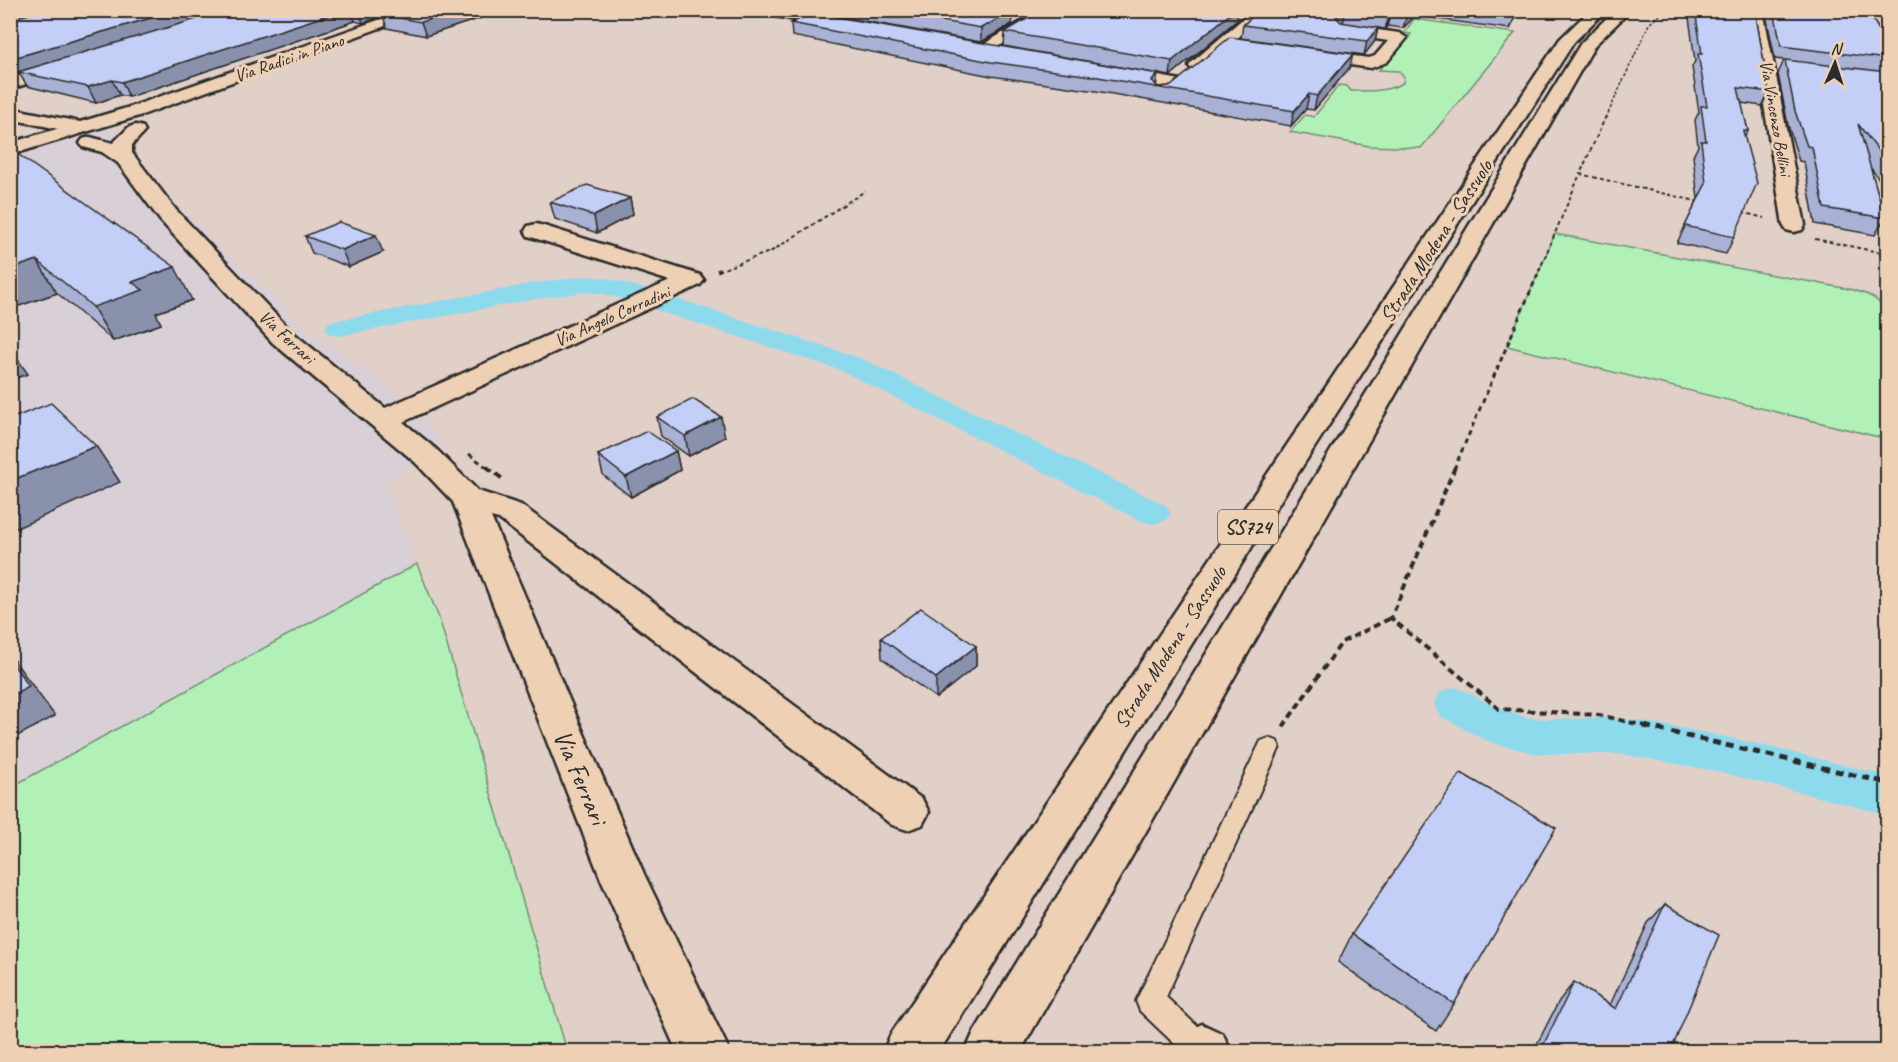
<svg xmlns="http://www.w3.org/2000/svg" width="1898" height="1062" font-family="Caveat,sans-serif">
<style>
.built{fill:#d8d0d6}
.green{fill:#b1f1b8;stroke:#6e8e72;stroke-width:1.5}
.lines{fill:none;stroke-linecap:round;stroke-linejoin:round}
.canal{fill:#8ddaed;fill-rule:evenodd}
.lane-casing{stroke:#2b2b2b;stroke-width:4}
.street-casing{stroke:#2b2b2b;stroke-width:5}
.secondary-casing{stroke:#2b2b2b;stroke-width:5}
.highway-casing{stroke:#2b2b2b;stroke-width:5}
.path-far4{stroke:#2b2b2b;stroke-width:1.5;stroke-dasharray:3 2;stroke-linecap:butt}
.path-far3{stroke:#2b2b2b;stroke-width:2;stroke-dasharray:4 3;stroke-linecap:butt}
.path-far2{stroke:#2b2b2b;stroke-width:3;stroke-dasharray:5 4;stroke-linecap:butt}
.path-far1{stroke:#2b2b2b;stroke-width:4;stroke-dasharray:7 4.5;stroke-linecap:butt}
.path{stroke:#2b2b2b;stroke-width:5;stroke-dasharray:8 6;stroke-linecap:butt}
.lane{fill:#eed1b4;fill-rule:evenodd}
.street{fill:#eed1b4;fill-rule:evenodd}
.secondary{fill:#eed1b4;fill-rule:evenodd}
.highway{fill:#eed1b4;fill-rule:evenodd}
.wall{fill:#a9b2d4;stroke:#2b2b2b;stroke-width:1.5}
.shaded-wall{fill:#8991ad;stroke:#2b2b2b;stroke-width:1.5}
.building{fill:#c4cff7;stroke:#2b2b2b;stroke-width:1.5}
.labels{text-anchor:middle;stroke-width:6;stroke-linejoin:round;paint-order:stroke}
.far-street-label{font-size:18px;fill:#2b2b2b;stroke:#eed1b4}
.shield{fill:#eed1b4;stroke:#665d54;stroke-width:1.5}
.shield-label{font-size:20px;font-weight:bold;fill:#2b2b2b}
.street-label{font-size:21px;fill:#2b2b2b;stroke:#eed1b4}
.near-street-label{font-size:26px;fill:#2b2b2b;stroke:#eed1b4}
</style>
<rect width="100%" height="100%" fill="#e1d0c8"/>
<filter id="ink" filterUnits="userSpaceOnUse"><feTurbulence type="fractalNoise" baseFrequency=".0167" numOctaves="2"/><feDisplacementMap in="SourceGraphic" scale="12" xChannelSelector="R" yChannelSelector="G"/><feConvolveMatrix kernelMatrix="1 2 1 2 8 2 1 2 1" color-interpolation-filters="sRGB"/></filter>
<g filter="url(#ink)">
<polygon class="built" points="95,126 110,128 208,236 307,329 417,407 446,448 384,481 417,564 11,787 11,140 43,131"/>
<g class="green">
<path d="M 1414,19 L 1515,33 L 1421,148 L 1369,146 L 1290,132 L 1305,115 L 1314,117 L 1339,85 L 1347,86 L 1351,91 C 1369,91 1387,92 1403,83 L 1404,77 L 1399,71 L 1379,70 L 1411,34 L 1404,33 Z"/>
<path d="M 1555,234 L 1849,289 C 1859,292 1875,295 1881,305 C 1893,325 1888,412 1887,439 L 1507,346 Z"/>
<polygon points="417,564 439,618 567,1051 11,1051 11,787"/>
</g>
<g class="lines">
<g class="canal">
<polygon points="587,276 606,278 653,291 657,298 665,296 675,298 860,358 1165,505 1171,513 1165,521 1153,524 1141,521 840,370 655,310 652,303 644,305 604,294 587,292 535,299 339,336 329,334 325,328 329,322 339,320 535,283"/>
<path d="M 1455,687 C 1474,694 1490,706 1509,712 C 1545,726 1586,714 1623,719 C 1712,730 1800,755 1888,776 L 1888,815 L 1716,771 L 1621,754 L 1538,754 L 1500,745 L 1485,740 L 1440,716 L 1434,704 L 1440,692 Z"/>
</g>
<g class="lane-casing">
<polygon id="lane" points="1269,738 1277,741 1280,747 1166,997 1212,1040 1216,1050 1183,1052 1140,1011 1136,1001 1258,747 1261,741"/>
</g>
<g class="street-casing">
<g id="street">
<polygon points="758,10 790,10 848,22 855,26 848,30 765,14"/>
<polygon points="1041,10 1059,10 988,53 982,55 974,50"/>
<polygon points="1253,10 1269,10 1203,69 1191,69 1189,66 1191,63"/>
<polygon points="1749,10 1763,10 1805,225 1802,230 1794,232 1786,230 1783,225"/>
<polygon points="1343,25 1399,33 1407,38 1387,62 1371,68 1302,58 1300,55 1302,52 1308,50 1369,58 1375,56 1388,41 1338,33 1335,30 1338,27"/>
<polygon points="67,62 75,67 73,70 10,89 10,78"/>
<polygon points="1115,68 1175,79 1181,80 1183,84 1181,88 1175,89 1109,77 1107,73 1109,69"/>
<polygon points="10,108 85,123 87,127 85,131 78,133 10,119"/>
<polygon points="136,125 143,127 145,131 132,145 132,153 176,210 291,331 385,408 670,281 528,236 525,231 528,226 536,224 544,226 700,275 704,280 700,285 403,422 437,450 478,491 521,505 922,799 929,812 922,825 907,830 892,825 499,519 491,517 644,874 730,1052 677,1052 602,882 453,502 415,462 273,343 160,220 118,163 102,152 83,147 80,143 83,139 90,137 113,143 129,127"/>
<polygon points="1202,1024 1223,1034 1231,1052 1177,1052 1184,1032"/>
</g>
</g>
<g class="secondary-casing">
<g id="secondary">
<polygon points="407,10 429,10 142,115 10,155 10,143 130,107"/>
<polygon points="1853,10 1888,10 1888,18 1860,14"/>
</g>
</g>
<g class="highway-casing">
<g id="highway">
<polygon points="1590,10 1606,10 1574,42 1284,495 939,1052 883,1052 891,1034 1560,39"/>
<polygon points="1615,10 1631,10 1595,45 1020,1052 965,1052 973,1034 1581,43"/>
</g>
</g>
<polyline class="path-far4" points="1606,118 1649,24 1665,10"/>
<g class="path-far3">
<polyline points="1606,116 1580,174 1700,202"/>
<polyline points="1742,212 1764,218"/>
<polyline points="1815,239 1888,254"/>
<polyline points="718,271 772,251 865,191"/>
<polyline points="1539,271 1580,174"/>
</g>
<g class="path-far2">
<polyline points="717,271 722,269"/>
<polyline points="469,454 489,469"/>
<polyline points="1454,469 1540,269"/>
</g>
<g class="path-far1">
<polyline points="487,467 504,480"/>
<polyline points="1455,467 1391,618 1499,709 1599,715 1650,727"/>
<polyline points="1283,727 1342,642 1391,618"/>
</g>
<polyline class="path" points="1644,726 1888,783"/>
<use href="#lane" class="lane"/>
<use href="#street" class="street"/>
<use href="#secondary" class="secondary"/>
<use href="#highway" class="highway"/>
</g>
<g class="wall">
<polygon points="10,10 485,10 487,16 426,36 387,28 383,16 363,23 355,21 129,97 120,95 96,103 27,86 19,73 10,75"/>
<polygon points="828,10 1010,10 1012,24 981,42 837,16 837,12"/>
<polygon points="1014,10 1036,10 1031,14"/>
<polygon points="1260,10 1519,10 1510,29 1415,16 1403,28 1387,26 1385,29 1372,27 1378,28 1375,41 1364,55 1241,38 1243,25"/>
<polygon points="1688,10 1755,10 1769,92 1762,106 1741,103 1748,131 1745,136 1734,237 1726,254 1677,243 1698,199 1693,156 1698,146 1695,120 1699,112 1692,67 1695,61"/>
<polygon points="1765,10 1867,10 1887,43 1887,190 1870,167 1885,218 1875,235 1815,224 1804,162 1799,161 1788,125 1778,74 1784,60 1775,59"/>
<polygon points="1237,20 1170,76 1004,46 1005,32"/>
<polygon points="791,23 1157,86 1158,87 1171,86 1350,67 1314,110 1306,109 1291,126 1096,91 991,76 792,36"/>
<polygon points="10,150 192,300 156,313 161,324 113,341 57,293 10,309"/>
<polygon points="630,198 633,214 597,233 555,219 550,202"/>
<polygon points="305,236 383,252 349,267 312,253"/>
<polygon points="657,417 725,437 689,456 661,436"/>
<polygon points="676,451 680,470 631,497 603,475 598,455"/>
<polygon points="881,638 976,646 976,666 936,698 882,658"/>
<polygon points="1665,904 1673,1046 1681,1052 1533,1052 1559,1001 1574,982 1610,1005 1648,923"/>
<polygon points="1352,934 1454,1004 1436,1031 1338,962"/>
</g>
<g class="shaded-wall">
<polygon points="10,10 51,10 10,21"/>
<polygon points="178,10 229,10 18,72 19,73 10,75 10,59"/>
<polygon points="343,10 351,10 355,21 129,97 122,82"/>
<polygon points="359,10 399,10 382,15 383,16 363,23"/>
<polygon points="458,10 485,10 487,16 426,36 421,22"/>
<polygon points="1235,10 1238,10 1237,20 1170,76 1172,61"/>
<polygon points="1345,10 1346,10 1343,23 1333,30 1336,17"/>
<polygon points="1411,10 1416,10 1415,16 1403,28 1407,15"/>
<polygon points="1517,10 1519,10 1510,29 1515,16"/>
<polygon points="1013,11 1012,24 981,42 981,28"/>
<polygon points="1391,13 1387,26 1385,29 1389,16"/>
<polygon points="1378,28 1375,41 1364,55 1367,41"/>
<polygon points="1353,54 1350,67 1314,110 1317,96"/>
<polygon points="1158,74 1156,87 1152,81"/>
<polygon points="112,80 120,95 96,103 88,87"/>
<polygon points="1309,94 1306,109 1291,126 1294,111"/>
<polygon points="630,198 633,214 597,233 594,216"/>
<polygon points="376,235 383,252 349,267 342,250"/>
<polygon points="37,260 57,293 10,309 10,269"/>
<polygon points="175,267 192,300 156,313 161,324 113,341 93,307 132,282"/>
<polygon points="10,348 28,374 10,380"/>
<polygon points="721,417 725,437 689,456 685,436"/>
<polygon points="96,446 120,482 10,531 10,481"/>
<polygon points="676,451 680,470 631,497 626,477"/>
<polygon points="976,646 976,666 936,698 936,678"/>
<polygon points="10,655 55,716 10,740"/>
</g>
<g class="building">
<polygon points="45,10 178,10 10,59 10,19"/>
<polygon points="227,10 343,10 122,82 112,80 88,87 18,72"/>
<polygon points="392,10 458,10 421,22 382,15"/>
<polygon points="879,10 1010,10 1013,11 981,28"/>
<polygon points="1042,10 1235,10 1172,61 1005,32"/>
<polygon points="1260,10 1345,10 1336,17 1341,22 1378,28 1367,41 1243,25"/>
<polygon points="1351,10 1411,10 1407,15 1391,13 1389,16"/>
<polygon points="1475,10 1517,10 1515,16"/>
<polygon points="1695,10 1755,10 1769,92 1738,88 1748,131 1743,131 1757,183 1734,237 1685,226 1706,183 1701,141 1706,141 1701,106 1707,106 1698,54 1702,54"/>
<polygon points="1774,10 1867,10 1887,43 1887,59 1781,46"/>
<polygon points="814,13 1158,74 1152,81 1158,87 1171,86 1230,37 1353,54 1317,96 1309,94 1294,111 1098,77 991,62 791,23"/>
<polygon points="1785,60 1887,72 1887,162 1858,124 1885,218 1824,208 1812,147 1807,146 1795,111"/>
<polygon points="10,150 12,150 175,267 132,282 143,290 93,307 37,260 10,269"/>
<polygon points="587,185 630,198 594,216 550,202"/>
<polygon points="339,222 376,235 342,250 305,236"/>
<polygon points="693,399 721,417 685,436 657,417"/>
<polygon points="51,403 96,446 10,481 10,419"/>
<polygon points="647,431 676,451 626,477 598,455"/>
<polygon points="921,608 976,646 936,678 881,638"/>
<polygon points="10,660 29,686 10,696"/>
<polygon points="1461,773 1556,828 1454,1004 1352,934"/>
<polygon points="1665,904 1719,935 1673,1046 1681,1052 1540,1052 1574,982 1616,1009"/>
</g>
</g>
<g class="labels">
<g class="far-street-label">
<text transform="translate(289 58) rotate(-19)" y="6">Via Radici in Piano</text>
<text transform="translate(1776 118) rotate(80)" y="6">Via Vincenzo Bellini</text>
<text transform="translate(612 316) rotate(-24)" y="6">Via Angelo Corradini</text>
<text transform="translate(287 337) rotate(43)" y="6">Via Ferrari</text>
</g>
<rect class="shield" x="1218" y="510" width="60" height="34" rx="4.5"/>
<g class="shield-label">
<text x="1248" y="534">SS724</text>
</g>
<g class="street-label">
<text transform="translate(1436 241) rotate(-57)" y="7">Strada Modena - Sassuolo</text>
<text transform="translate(1170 647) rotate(-57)" y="7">Strada Modena - Sassuolo</text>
</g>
<g class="near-street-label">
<text transform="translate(581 777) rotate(67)" y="9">Via Ferrari</text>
</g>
</g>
<rect width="1898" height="1062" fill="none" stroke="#eed1b4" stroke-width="36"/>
<rect x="18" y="18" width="1862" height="1026" fill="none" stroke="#2b2b2b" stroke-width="2" filter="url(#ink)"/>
<g transform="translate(1835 63) rotate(3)" stroke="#eed1b4" stroke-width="4.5" paint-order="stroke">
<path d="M0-4.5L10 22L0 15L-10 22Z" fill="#2b2b2b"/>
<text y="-9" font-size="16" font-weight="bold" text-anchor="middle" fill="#2b2b2b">N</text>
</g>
</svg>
